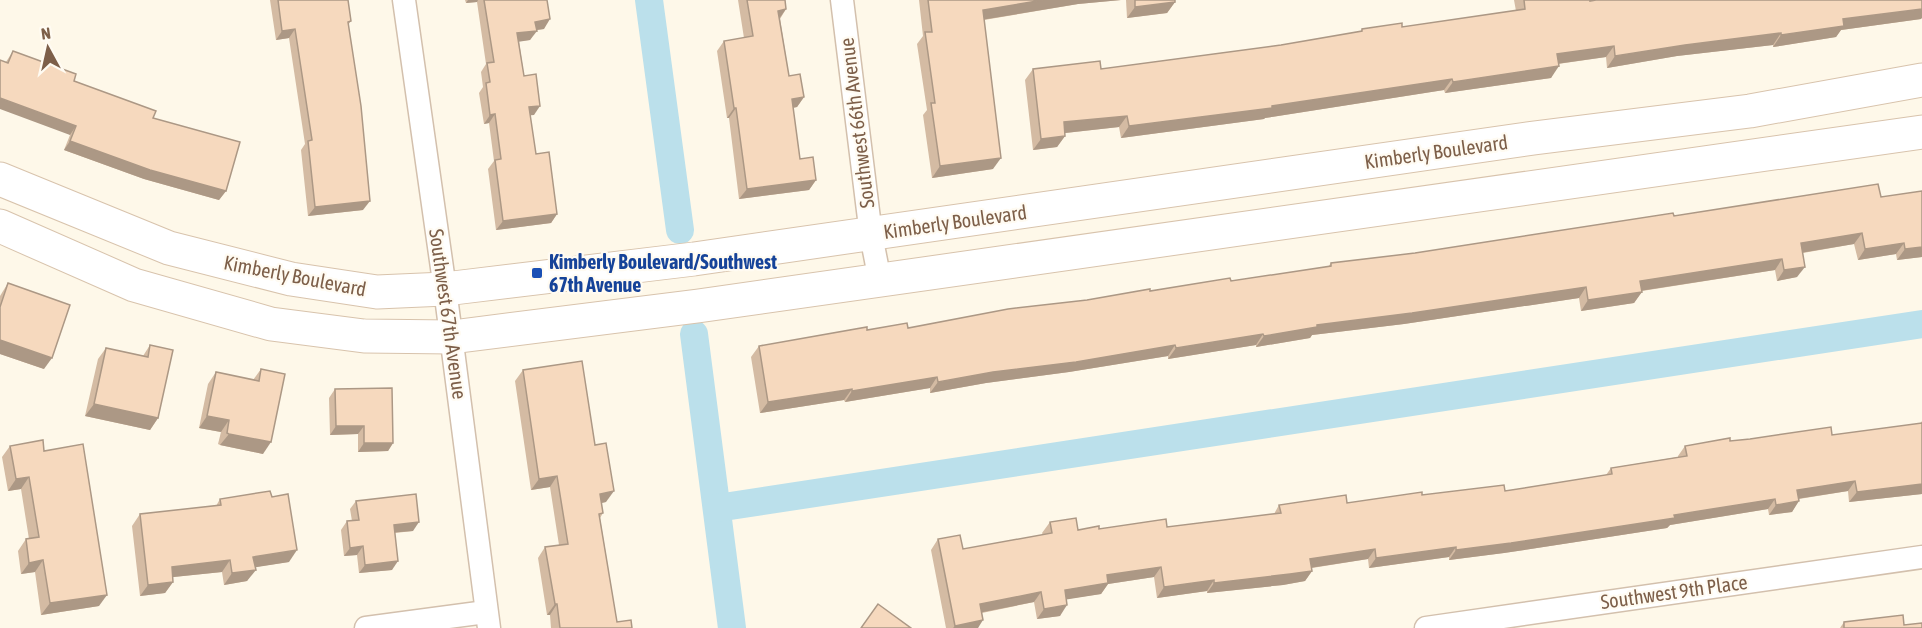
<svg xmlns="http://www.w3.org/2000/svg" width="1922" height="628" font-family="'Asap Condensed',sans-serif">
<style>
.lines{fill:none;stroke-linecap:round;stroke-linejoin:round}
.canal{stroke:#bbe0eb;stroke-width:28}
.street-casing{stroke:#d3c0ad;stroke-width:25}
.secondary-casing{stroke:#d8c3ac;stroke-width:35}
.street{stroke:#fff;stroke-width:22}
.secondary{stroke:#fff;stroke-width:33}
.wall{fill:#d4bba3}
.shaded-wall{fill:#ac9885}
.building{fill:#f6d9be;stroke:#ac9885;stroke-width:1.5}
.transit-dot{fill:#1a4fb4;stroke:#fffbf2;stroke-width:2}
.labels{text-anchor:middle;stroke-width:4.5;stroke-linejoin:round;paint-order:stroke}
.street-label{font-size:20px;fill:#7d5f49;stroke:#fffbf2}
.transit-label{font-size:20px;font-weight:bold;fill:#164399;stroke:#fffbf2;text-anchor:start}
</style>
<rect width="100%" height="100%" fill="#fef8e9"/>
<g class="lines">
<g class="canal">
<polyline points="649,0 680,230"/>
<polyline points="694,334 732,628"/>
<polyline points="717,508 1922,324"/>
</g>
<g class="street-casing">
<g id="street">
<polyline points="404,0 445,289 489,628"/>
<polyline points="842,0 871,235 880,281"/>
<polyline points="366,628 486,612"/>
<polyline points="1426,628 1922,557"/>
</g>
</g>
<g class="secondary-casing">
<g id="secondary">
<polyline points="0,179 169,248 291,279 377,292 445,289 694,259 1534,138 1750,111 1922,80"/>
<polyline points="0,226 134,285 271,324 364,336 452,337 698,306 1922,132"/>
</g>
</g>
<use href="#street" class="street"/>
<use href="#secondary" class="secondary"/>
</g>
<g class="wall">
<polygon points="270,0 348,0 351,21 348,25 363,210 308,216 301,150 305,144 289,38 276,40"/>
<polygon points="465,0 547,0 544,29 536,30 530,40 519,41 524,76 534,115 530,115 536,154 557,214 551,223 496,230 488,169 494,161 489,123 484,124 479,93 483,87 481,72 486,64 477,2 466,3"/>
<polygon points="738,0 785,0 786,9 780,19 789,76 804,97 797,107 793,108 800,159 816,180 809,190 739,199 729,118 727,118 717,51 724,41 744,38"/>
<polygon points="919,0 1121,0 1078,4 984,20 993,169 932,178 923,115 927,110 917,44 923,36"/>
<polygon points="1126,0 1175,0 1175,2 1167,13 1127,18"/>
<polygon points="1514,0 1590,0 1590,1 1921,19 1841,30 1836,37 1773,47 1773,45 1677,56 1607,68 1606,57 1558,64 1551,78 1445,93 1444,90 1265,118 1264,119 1121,138 1119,127 1065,133 1065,136 1057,147 1033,150 1025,80 1033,69 1101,69 1281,45 1360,32 1362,29 1402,27 1516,11"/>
<polygon points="13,51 153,118 226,191 219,200 144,179 64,150 70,135 6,62"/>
<polygon points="1881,197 1922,257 1897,260 1896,254 1858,260 1854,244 1803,253 1797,277 1777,281 1775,270 1642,291 1634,303 1581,311 1579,298 1404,324 1312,335 1310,338 1256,347 1256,345 1168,359 1168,356 1069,372 986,383 930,393 930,388 845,402 844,400 760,413 751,357 759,346 867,330 908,328 1087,300 1231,281 1328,267 1331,263 1415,253 1674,216"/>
<polygon points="8,283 44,369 0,354 0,296"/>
<polygon points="150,345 158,418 150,430 85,416 98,359 106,348 143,356"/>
<polygon points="261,369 263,454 220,445 218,444 221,432 199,428 208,384 216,372 253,380"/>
<polygon points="523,370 595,445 606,502 601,503 603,513 600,518 617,622 632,628 551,628 550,615 547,615 538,558 545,547 559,545 550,487 531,490 515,381"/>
<polygon points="335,389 393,443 388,451 358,452 358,434 330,435 329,398"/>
<polygon points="1922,421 1922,494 1849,502 1848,491 1799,499 1792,512 1769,515 1768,509 1670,525 1667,528 1504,553 1449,560 1449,557 1369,568 1368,559 1312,568 1312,571 1305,581 1283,585 1207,593 1207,591 1157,598 1154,577 1108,584 1101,594 1066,599 1060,616 1037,619 1034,602 982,613 978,628 946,628 931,550 938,539 963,549 1043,535 1042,533 1050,522 1078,530 1167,527 1274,514 1279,505 1347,503 1422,495 1505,491 1606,475 1611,468 1678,457 1678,456 1685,446 1832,435 1920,424"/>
<polygon points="10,446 44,451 99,606 41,615 35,572 21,574 18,551 26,539 29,539 21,489 8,491 2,457"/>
<polygon points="220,499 289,562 255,567 247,581 224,585 222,572 173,577 173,582 165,593 140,596 132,526 140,514 216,506"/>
<polygon points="356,501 413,531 395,533 392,570 359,573 357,555 344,556 341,530 347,521 352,521 350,509"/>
<polygon points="1844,622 1904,625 1922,628 1840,628"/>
</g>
<g class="shaded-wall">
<polygon points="468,0 478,0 477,2 466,3"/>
<polygon points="1043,0 1121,0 1078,4 975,21 983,10"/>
<polygon points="1175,2 1167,13 1127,18 1135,7"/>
<polygon points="786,9 779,19 778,11"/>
<polygon points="1922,9 1922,18 1921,19 1841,30 1836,37 1773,47 1781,35 1843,19"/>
<polygon points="550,19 544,29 529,31 535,22"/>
<polygon points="295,29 289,38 276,40 282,31"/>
<polygon points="537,31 530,40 511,43 517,33"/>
<polygon points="1781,33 1773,45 1677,56 1607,68 1615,56 1685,45"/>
<polygon points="1614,46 1606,57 1549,65 1557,54"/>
<polygon points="1559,66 1551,78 1445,93 1453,82"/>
<polygon points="1452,79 1444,90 1265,118 1264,119 1121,138 1129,126 1272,106"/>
<polygon points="804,97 797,107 785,109 792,99"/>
<polygon points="0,98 76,126 70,135 0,109"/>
<polygon points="540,106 534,115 523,116 529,107"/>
<polygon points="734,108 736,108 729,118 727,118"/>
<polygon points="495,114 489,123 484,124 490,115"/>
<polygon points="1127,116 1119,127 1056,134 1064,122"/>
<polygon points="1065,136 1057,147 1033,150 1041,139"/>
<polygon points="70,141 226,191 219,200 144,179 64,150"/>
<polygon points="1001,158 993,169 932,178 940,166"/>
<polygon points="816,180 809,190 739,199 747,189"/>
<polygon points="370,201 363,210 308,216 315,207"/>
<polygon points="557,214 551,223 496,230 503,221"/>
<polygon points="1862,233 1854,244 1794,254 1801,243"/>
<polygon points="1904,243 1896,254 1858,260 1865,249"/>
<polygon points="1922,247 1922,257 1897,260 1905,249"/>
<polygon points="1782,259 1775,270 1633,292 1640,281"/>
<polygon points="1805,267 1797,277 1777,281 1784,270"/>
<polygon points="1586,287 1579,298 1404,324 1312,335 1310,338 1256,347 1264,336 1317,325"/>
<polygon points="1642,292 1634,303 1581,311 1588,300"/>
<polygon points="1263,334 1256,345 1168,359 1176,348"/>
<polygon points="0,340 52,358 44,369 0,354"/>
<polygon points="1175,345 1168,356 1069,372 986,383 930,393 938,382 993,372"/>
<polygon points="937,377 930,388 845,402 852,391"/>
<polygon points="852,389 844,400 760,413 768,402"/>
<polygon points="94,404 158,418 150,430 85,416"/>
<polygon points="207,416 229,420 221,432 199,428"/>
<polygon points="336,426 364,426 358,434 330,435"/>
<polygon points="229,434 271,442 263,454 220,445"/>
<polygon points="364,443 393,443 388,451 358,452"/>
<polygon points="557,476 550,487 531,490 539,479"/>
<polygon points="29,477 21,489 8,491 16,479"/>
<polygon points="1855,481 1848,491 1790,500 1797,490"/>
<polygon points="1922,484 1922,494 1849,502 1857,492"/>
<polygon points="614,491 606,502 592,505 600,494"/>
<polygon points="1775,499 1768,509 1670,525 1667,528 1504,553 1449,560 1456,550"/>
<polygon points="1799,501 1792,512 1769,515 1776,505"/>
<polygon points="419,522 413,531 388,533 394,525"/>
<polygon points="363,546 357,555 344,556 350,548"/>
<polygon points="1456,547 1449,557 1369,568 1376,558"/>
<polygon points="1375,549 1368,559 1303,569 1310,559"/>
<polygon points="297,550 289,562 245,569 253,557"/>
<polygon points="43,560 35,572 21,574 29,563"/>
<polygon points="230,560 222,572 164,578 172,567"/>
<polygon points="398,561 392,570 359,573 365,565"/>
<polygon points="1161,567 1154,577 1108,584 1101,594 1057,601 1065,590 1107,575"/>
<polygon points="256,570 247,581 224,585 232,573"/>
<polygon points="1312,571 1305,581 1283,585 1207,593 1214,583"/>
<polygon points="1214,580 1207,591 1157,598 1164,587"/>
<polygon points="173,582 165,593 140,596 148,585"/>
<polygon points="1041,592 1034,602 973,614 980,604"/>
<polygon points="107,595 99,606 41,615 50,603"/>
<polygon points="555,604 557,604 550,615 547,615"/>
<polygon points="1067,605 1060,616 1037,619 1044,609"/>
<polygon points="983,620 978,628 953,628 955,626"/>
</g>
<g class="building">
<polygon points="278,0 348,0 351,21 348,22 361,106 370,201 315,207 308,141 312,140 295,29 282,31"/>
<polygon points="484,0 547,0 550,19 535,22 537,31 517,33 524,76 536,74 540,106 529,107 536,154 549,152 557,214 503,221 495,160 501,159 495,114 490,115 486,83 490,82 487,63 494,62"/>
<polygon points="747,0 785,0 786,9 778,11 789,76 800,74 804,97 792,99 800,159 813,157 816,180 747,189 736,108 734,108 724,41 753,36"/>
<polygon points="928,0 1043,0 983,10 1001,158 940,166 931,103 935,103 925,32 932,32"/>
<polygon points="1135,0 1175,0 1175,2 1135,7"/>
<polygon points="1524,0 1590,0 1590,1 1596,0 1922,0 1922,9 1843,19 1844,26 1781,35 1781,33 1685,45 1615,56 1614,46 1557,54 1559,66 1453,82 1452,79 1272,106 1272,108 1129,126 1127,116 1064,122 1065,136 1041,139 1033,69 1100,61 1101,69 1281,45 1362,31 1362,29 1402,23 1402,27 1525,9"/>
<polygon points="13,51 76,74 74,81 156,111 153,118 240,142 226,191 150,170 70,141 76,126 0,98 0,60 8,63"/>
<polygon points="1878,184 1881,197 1922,191 1922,247 1905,249 1904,243 1865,249 1862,233 1801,243 1805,267 1784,270 1782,259 1640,281 1642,292 1588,300 1586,287 1412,313 1317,325 1317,327 1264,336 1263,334 1176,348 1175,345 1076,362 993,372 938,382 937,377 852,391 852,389 768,402 759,346 867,327 867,330 907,323 908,328 1008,309 1087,300 1150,289 1150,291 1230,278 1231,281 1331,266 1331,263 1415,253 1673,213 1674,216"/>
<polygon points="8,283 70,305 52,358 0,340 0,307"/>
<polygon points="150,345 173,350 158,418 94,404 106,348 148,357"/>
<polygon points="582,361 595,445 606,443 614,491 600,494 603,513 599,514 617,622 631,620 632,628 560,628 557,604 555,604 545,547 568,544 557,476 539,479 523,370"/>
<polygon points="261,369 285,374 271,442 229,434 227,433 229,420 207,416 216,372 259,381"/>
<polygon points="392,388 393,443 364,443 364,426 336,426 335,389"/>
<polygon points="1922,423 1922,484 1857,492 1855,481 1797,490 1799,501 1776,505 1775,499 1674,515 1675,518 1511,543 1456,550 1456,547 1376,558 1375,549 1310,559 1312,571 1290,574 1214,583 1214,580 1164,587 1161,567 1107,575 1108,583 1065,590 1067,605 1044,609 1041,592 980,604 983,620 955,626 938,539 960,535 963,549 1052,533 1050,522 1076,518 1078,530 1099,526 1099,529 1166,519 1167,527 1281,513 1279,505 1346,495 1347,503 1422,492 1422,495 1504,485 1505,491 1612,474 1611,468 1687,456 1685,446 1730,438 1730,441 1750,439 1831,427 1832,435"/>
<polygon points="43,440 44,451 83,444 107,595 50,603 43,560 29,563 26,539 39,537 29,477 16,479 10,446"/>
<polygon points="270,491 272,497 288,494 297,550 253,557 256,570 232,573 230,560 172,567 173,582 148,585 140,514 221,505 220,499"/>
<polygon points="416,494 419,522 394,525 398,561 365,565 363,546 350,548 347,521 359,520 356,501"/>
<polygon points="878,604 911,628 861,628"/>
<polygon points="1903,615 1904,625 1922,623 1922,628 1844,628 1844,622"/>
</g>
<rect class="transit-dot" x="531" y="267" width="12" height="12" rx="3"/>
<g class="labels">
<g class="street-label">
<text transform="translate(857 123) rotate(-97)" y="7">Southwest 66th Avenue</text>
<text transform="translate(1436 152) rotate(-8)" y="7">Kimberly Boulevard</text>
<text transform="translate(955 222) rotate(-8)" y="7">Kimberly Boulevard</text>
<text transform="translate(295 276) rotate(11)" y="7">Kimberly Boulevard</text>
<text transform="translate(448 314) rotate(82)" y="7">Southwest 67th Avenue</text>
<text transform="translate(1674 592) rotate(-8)" y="7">Southwest 9th Place</text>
</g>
<g class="transit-label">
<text x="549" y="269">Kimberly Boulevard/Southwest<tspan x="549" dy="23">67th Avenue</tspan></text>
</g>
</g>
<g transform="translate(48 48) rotate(352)" stroke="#fffbf2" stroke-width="4.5" paint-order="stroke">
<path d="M0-4.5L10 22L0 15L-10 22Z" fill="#7d5f49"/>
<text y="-9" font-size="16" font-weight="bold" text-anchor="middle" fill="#7d5f49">N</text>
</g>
</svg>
